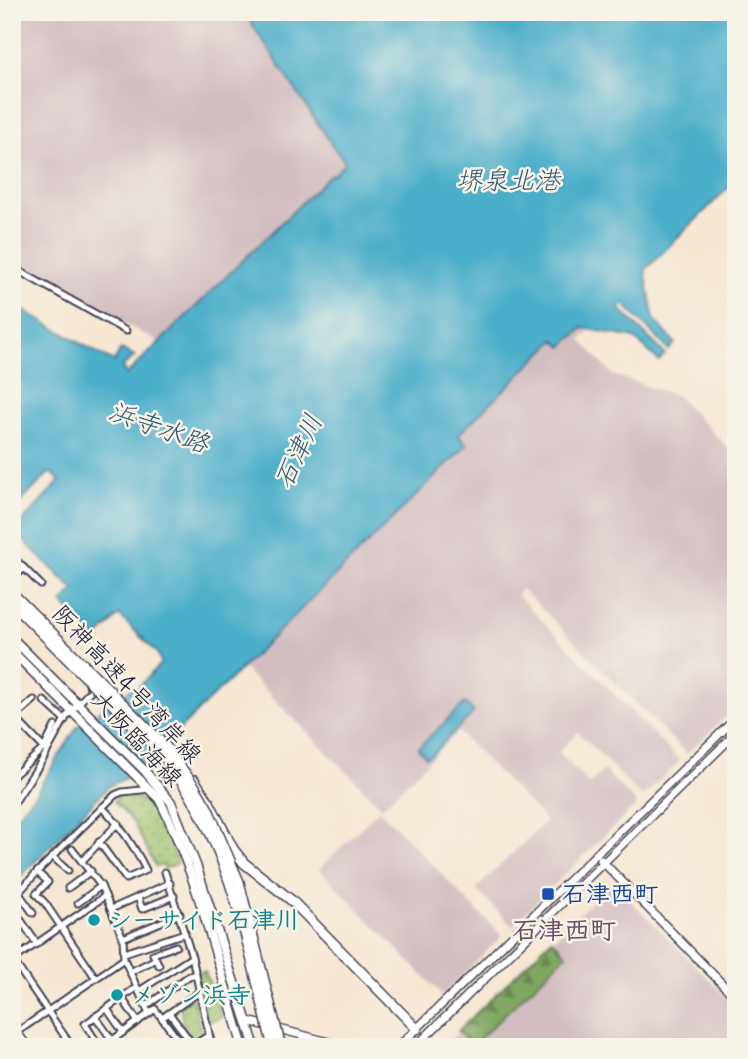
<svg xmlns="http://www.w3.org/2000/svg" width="748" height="1059" font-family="Mynerve,'Klee One',sans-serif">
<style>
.industrial{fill:#d2bec1}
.grass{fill:url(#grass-dots);stroke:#607253;stroke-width:2}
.forest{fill:url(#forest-firs);stroke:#50644d;stroke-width:2}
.water{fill:#4baeca;stroke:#366882;stroke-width:2}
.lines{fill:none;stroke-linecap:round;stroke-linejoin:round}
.street-casing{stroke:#424052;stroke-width:9}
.secondary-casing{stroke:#424052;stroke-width:10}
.primary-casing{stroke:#424052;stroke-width:11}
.highway-casing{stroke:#424052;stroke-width:12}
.street{stroke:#fff;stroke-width:5}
.secondary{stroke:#fff;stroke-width:7}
.primary{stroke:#fff;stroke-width:8}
.highway{stroke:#fff;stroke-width:9}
.highway-bridge-casing{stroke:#424052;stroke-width:12;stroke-linecap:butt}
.highway-bridge{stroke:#fff;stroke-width:9}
.transit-dot{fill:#1a4fb4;stroke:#f7f3e8;stroke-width:2.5}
.culture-dot{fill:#0f9aa8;stroke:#f7f3e8;stroke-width:2.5}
.labels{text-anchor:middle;stroke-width:5;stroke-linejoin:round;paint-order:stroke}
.street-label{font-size:24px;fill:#22223b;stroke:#f7f3e8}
.transit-label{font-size:24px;font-weight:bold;fill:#164399;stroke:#f7f3e8;text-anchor:start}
.culture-label{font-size:24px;font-weight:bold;fill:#0d838f;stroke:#f7f3e8;text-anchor:start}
.water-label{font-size:26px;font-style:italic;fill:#325a74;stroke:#f7f3e8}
.neighbourhood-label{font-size:26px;font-weight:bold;fill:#634d65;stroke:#f7f3e8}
</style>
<defs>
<pattern id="grass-dots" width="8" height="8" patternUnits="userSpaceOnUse" patternTransform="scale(1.75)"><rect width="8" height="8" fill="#9ec16b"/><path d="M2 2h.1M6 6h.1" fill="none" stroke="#809c59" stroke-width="1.8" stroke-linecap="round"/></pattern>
<pattern id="forest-firs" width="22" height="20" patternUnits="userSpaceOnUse" patternTransform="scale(1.75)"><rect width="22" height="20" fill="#7ea75f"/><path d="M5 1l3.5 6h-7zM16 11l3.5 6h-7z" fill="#678850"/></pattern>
</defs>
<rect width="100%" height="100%" fill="#f7f3e8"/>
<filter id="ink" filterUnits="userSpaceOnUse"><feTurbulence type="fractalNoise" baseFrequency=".0143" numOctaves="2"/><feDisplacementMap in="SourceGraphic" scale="14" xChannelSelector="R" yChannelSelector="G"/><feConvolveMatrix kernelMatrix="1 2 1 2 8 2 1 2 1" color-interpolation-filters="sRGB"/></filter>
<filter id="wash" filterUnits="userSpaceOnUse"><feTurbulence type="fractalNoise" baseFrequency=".00686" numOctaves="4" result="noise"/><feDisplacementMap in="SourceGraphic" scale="28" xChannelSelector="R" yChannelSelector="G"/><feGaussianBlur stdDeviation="1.57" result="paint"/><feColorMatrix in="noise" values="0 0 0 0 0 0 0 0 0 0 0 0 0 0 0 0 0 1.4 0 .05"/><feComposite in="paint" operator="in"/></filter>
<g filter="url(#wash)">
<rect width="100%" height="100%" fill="#f6e7d3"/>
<g class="industrial">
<polygon points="12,12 244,12 333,147 344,160 344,164 332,175 331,174 160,343 12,262"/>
<polygon points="583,328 589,332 581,340 613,375 677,396 736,456 736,707 687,754 522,589 517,595 680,761 642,797 578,732 559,752 589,784 604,770 637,804 512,926 476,889 546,821 458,732 382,807 242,667 467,445 457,435 555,340 562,347"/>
<polygon points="379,810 502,936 442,995 319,869"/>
<polygon points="612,882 736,1007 736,1047 443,1047"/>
</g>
<g class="grass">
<polygon points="119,795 147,801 167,834 178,863 165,869 162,865 156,867 133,822 114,801"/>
<polygon points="205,971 222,1017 207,1022 197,973"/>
<polygon points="193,996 202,1037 191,1044 185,1031 180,1007"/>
</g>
<polygon class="forest" points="552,939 567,954 472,1046 458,1031"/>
<g class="water">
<polygon points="244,12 736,12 736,180 645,270 654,319 675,343 669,350 624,304 619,308 665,354 659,361 634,338 583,328 562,347 555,340 458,435 467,445 176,733 126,778 109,786 12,885 12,821 36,793 77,727 132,688 136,690 161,663 157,653 119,615 96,639 62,603 74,590 14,531 60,481 52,473 48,474 12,511 12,304 114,362 121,349 135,356 122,367 126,375 331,174 333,175 344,164 344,160 334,148"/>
<polygon points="465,703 474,712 431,755 426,757 418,748"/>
</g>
</g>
<g filter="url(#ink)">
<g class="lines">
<g class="street-casing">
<g id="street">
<polyline points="12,267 126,331"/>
<polyline points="12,556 41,585"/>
<polyline points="12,580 24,568"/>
<polyline points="44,701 65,720"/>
<polyline points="12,715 44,748"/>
<polyline points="12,719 34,700"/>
<polyline points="12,777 44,748 55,726"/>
<polyline points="12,806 43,759 66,717 92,689 89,685"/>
<path d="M 99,842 L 126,879 L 146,870 C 134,846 121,826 102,807"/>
<polyline points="72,849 101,886 123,938 124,959 149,1014"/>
<polyline points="53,857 68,871"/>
<polyline points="82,861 118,823"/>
<polyline points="37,872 48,882 36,894 45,903 95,977"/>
<polyline points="165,872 192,957 212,1047"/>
<polyline points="68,888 91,871"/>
<polyline points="18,892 33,913"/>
<polyline points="138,897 142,909 174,896"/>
<polyline points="12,900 37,872 115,795 122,792 151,789"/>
<polyline points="78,903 101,886"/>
<polyline points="12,907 37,944"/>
<polyline points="111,909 170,883"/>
<polyline points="123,938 180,914"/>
<polyline points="124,953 185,933"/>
<polyline points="13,960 105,896"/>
<polyline points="13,960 72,1047"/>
<polyline points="159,965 153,954 176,946"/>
<polyline points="130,972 156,959"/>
<polyline points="139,991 192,957"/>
<polyline points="122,998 138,1022"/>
<polyline points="146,1006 189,976 196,974"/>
<polyline points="107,1009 123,1032"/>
<polyline points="169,1013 188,1038 191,1047"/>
<polyline points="95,1016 112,1040"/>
<polyline points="162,1018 199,992"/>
<polyline points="17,1032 124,959"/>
<polyline points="100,1047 85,1024 137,987"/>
<polyline points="103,1047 155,1009 182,1045 189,1040"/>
<polyline points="191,1047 206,1037 208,1047"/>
</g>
</g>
<g class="secondary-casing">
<g id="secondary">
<polyline points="601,860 736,998"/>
<polyline points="248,1021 348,1047"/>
<polyline points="12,1026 28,1047"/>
<polyline points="12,1038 19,1047"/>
<polyline points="398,1047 736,718"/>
<polyline points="415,1047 736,733"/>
</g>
</g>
<g class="primary-casing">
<g id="primary">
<polyline points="12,638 144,770 171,802 196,865 255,1047"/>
<path d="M 12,651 L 159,799 C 197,873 218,966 243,1047"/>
</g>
</g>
<g class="highway-casing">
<polyline id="highway" points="194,780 209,802 233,849 244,863 291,900 417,1029"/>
</g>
<use href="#street" class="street"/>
<use href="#secondary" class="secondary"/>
<use href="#primary" class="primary"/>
<use href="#highway" class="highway"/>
<g class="highway-bridge-casing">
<g id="highway-bridge">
<polyline points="12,593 166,747 195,787 208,809 239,882 281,1047"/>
<path d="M 12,603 L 160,752 C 231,838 246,942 273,1047"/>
</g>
</g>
<use href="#highway-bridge" class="highway-bridge"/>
</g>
</g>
<rect class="transit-dot" x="541" y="887" width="14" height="14" rx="3.5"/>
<g class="culture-dot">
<circle cx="94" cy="920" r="7"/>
<circle cx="117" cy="995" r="7"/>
</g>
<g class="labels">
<g class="street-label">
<text transform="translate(127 684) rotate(47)" y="8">阪神高速4号湾岸線</text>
<text transform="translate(137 739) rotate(47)" y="8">大阪臨海線</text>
</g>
<g class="transit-label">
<text x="562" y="902">石津西町</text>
</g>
<g class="culture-label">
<text x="108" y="928">シーサイド石津川</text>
<text x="131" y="1003">メゾン浜寺</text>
</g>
<g class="water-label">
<text x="508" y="189">堺泉北港</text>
<text transform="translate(159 427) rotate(20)" y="9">浜寺水路</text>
<text transform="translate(298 451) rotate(-65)" y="9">石津川</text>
</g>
<g class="neighbourhood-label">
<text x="564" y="939">石津西町</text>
</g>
</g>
<rect width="748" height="1059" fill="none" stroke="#f7f3e8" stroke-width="42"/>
</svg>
